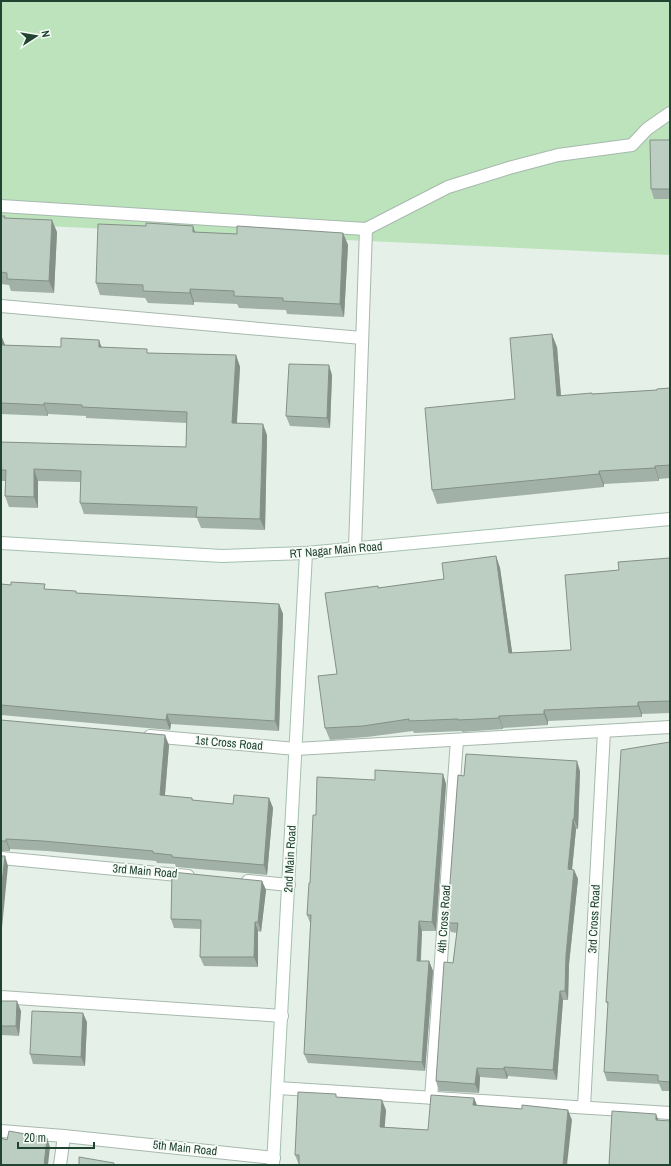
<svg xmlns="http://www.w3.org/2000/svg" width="671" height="1166" font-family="'Archivo Narrow',sans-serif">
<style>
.green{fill:#bce3bb}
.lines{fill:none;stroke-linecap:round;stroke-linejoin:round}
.lane-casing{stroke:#a6b9ad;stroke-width:14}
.street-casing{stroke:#a6b9ad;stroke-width:14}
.secondary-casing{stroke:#a4c0af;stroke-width:14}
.lane{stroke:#fff;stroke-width:12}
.street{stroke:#fff;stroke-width:12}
.secondary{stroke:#fff;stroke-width:12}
.wall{fill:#a2b1a7}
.shaded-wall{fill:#849088}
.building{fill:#bccec2;stroke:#849088}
.labels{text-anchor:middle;stroke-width:3.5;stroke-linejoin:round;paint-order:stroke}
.street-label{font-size:12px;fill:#214431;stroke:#f6fbf7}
</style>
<rect width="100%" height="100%" fill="#e5f0e8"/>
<polygon class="green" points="1,1 670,1 670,255 1,224"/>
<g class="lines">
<g class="lane-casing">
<polyline id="lane" points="1,206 366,229 448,187 509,168 558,155 632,145 647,129 670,113"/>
</g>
<g class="street-casing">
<g id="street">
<polyline points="1,306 362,338"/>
<polyline points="355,548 366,229"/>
<polyline points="150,736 296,749 670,727"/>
<polyline points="1,858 188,876"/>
<polyline points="248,881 289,885"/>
<polyline points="1,997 282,1016"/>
<polyline points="278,1088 670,1113"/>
<polyline points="431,1098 457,740"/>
<polyline points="584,1107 604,731"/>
<polyline points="1,1131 64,1136 274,1158"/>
<polyline points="60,1165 64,1136"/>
</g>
</g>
<g class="secondary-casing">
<g id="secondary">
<polyline points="1,543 222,556 306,553 670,519"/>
<polyline points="273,1165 306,553"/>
</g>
</g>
<use href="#lane" class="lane"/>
<use href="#street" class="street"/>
<use href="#secondary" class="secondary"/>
</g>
<g class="wall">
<polygon points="670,140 670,199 654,199 651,189"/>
<polygon points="1,216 5,218 57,232 54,293 11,291 9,285 1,284"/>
<polygon points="146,226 193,226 195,232 237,234 343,233 348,245 344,317 287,314 286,310 239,308 237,304 194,302 194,305 148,303 145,298 100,295 96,283"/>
<polygon points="1,335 5,345 61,347 101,347 149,353 236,355 240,367 237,423 267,435 265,530 201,528 197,518 84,514 80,503 81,482 38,481 38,508 9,507 5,496 5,481 1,481 1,442 186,447 187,423 86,418 86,416 48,414 48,416 1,414"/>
<polygon points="557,347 561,396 657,390 670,388 670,478 659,479 659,481 604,484 604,487 437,504 432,490 515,399"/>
<polygon points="332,375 330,428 290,426 286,416"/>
<polygon points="496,556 500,568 512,653 571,650 619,570 670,558 670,713 642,714 642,717 548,721 548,725 503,728 503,729 462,732 462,731 414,733 413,731 367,737 330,740 325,728 337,674 378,588 444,579"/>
<polygon points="1,584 11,585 77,593 279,604 283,614 279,731 171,724 170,730 1,715"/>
<polygon points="1,720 169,745 165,796 192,798 193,801 233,804 269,798 273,808 267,875 176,867 175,864 157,863 156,861 47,851 10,849 10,851 1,851"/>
<polygon points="670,742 670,1091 662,1091 659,1084 607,1081 604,1072 608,1005 606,1002"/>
<polygon points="580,771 578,829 576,829 572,870 574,870 578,879 569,964 568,1000 563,1000 557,1080 508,1076 507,1079 480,1077 479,1093 439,1091 436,1081 453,963 457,933 451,932 447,923 464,776"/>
<polygon points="443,774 446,784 436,931 422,931 421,961 429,961 433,971 425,1071 308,1063 304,1054 311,925 307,915 310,883 316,815 375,780"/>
<polygon points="262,881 266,890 261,932 258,931 258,967 204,966 200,957 201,929 174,928 171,919"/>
<polygon points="1,1001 21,1011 19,1036 1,1035"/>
<polygon points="87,1022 85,1066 33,1064 30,1054"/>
<polygon points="337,1097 386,1110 384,1127 428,1130 474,1098 477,1105 572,1120 299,1165 295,1155"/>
</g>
<g class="shaded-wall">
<polygon points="52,220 57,232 54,293 49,281"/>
<polygon points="193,226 197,238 193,232"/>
<polygon points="343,233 348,245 344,317 340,304"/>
<polygon points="190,289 194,302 194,305 190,293"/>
<polygon points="552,334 557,347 562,409 557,396"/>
<polygon points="1,335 5,345 1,347"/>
<polygon points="99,340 103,351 99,347"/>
<polygon points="236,355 240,367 236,434 232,423"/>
<polygon points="329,365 332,375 330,428 327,418"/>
<polygon points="44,403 48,414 48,416 44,405"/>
<polygon points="263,424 267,435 265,530 260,519"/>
<polygon points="655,466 659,479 659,481 655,468"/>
<polygon points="34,469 38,481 38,508 34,497"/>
<polygon points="599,471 604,484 604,487 599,474"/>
<polygon points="496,556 500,568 514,665 509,653"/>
<polygon points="279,604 283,614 279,731 275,721"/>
<polygon points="638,702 642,714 642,717 638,706"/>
<polygon points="544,710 548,721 548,725 544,714"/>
<polygon points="167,714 171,724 170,730 166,720"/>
<polygon points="499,716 503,728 503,729 499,718"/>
<polygon points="165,735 169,745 164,805 160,795"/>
<polygon points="577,761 580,771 578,829 574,819"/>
<polygon points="443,774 446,784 436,931 432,922"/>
<polygon points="269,798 273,808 267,875 264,865"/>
<polygon points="573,819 576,829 571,879 568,869"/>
<polygon points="6,839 10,849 10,851 6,841"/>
<polygon points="5,856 8,866 1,938 1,892"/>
<polygon points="574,870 578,879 569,964 568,1000 565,991 566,955"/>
<polygon points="262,881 266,890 261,932 258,922"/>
<polygon points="419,921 422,931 420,970 417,961"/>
<polygon points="255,922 258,931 258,967 254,957"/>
<polygon points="429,961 433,971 425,1071 422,1062"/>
<polygon points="560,991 563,1000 557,1080 553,1070"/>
<polygon points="17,1001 21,1011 19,1036 16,1026"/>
<polygon points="83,1013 87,1022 85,1066 81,1057"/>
<polygon points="504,1067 508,1076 507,1079 504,1069"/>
<polygon points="477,1068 480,1077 479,1093 475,1084"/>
<polygon points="474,1098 478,1108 473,1105"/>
<polygon points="382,1100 386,1110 384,1137 380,1127"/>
<polygon points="568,1110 572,1120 567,1165 563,1165"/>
<polygon points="656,1114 660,1124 656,1120"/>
<polygon points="47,1138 50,1147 48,1165 44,1165"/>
</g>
<g class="building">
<polygon points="650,140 670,140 670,189 651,189"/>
<polygon points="1,216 5,216 4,218 52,220 49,281 7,279 7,273 1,272"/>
<polygon points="146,223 193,226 193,232 237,234 237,226 343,233 340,304 283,301 283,298 234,296 234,291 190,289 190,293 143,291 143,285 96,283 98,224 146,226"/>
<polygon points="552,334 557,396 592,393 592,394 657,390 657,389 670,388 670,465 655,466 655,468 599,471 599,474 432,490 425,408 515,399 510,338"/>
<polygon points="61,338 99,340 99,347 147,349 147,353 236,355 232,423 263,424 260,519 196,517 197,507 80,503 81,471 34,469 34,497 5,496 6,470 1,470 1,442 186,447 187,412 82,407 82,405 44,403 44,405 1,403 1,345 61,347"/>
<polygon points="289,364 329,365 327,418 286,416"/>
<polygon points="496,556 509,653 571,650 565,575 619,570 618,562 670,558 670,701 638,702 638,706 544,710 544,714 499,716 499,718 458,720 458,719 409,721 409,719 363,726 325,728 318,676 337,674 325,593 378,586 378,588 444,579 442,563"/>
<polygon points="11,582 45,584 44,589 76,591 76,593 279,604 275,721 167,714 166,720 1,705 1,584 11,585"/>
<polygon points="1,720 165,735 160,795 192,798 192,800 233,804 234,795 269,798 264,865 172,857 172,855 153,853 153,851 43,841 6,839 6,841 1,841"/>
<polygon points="670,742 670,1082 658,1081 658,1075 604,1072 608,1002 606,1002 621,750"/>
<polygon points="466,754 577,761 574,819 573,819 568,869 574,870 566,955 565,991 560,991 553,1070 504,1067 504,1069 477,1068 475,1084 436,1081 444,962 453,963 458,923 447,923 458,775 464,776"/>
<polygon points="375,770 443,774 432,922 419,921 417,961 429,961 422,1062 304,1054 311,915 307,915 309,883 310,883 313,815 316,815 317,777 375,780"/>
<polygon points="1,856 5,856 1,892"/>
<polygon points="172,872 262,881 258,922 255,922 254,957 200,957 201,920 171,919"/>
<polygon points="1,1001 17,1001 16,1026 1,1026"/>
<polygon points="32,1011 83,1013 81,1057 30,1054"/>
<polygon points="298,1092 336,1094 336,1097 382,1100 380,1127 428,1130 431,1095 474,1098 473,1105 522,1109 522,1105 568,1110 563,1165 299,1165 299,1155 295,1155"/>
<polygon points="612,1111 656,1114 656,1120 670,1121 670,1165 609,1165"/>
<polygon points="9,1131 47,1138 44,1165 1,1165 1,1138 7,1140"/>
<polygon points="79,1157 114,1163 114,1165 79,1165"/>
</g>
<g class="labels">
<g class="street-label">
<text transform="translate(336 550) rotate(-5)" y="4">RT Nagar Main Road</text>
<text transform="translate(229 743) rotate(5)" y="4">1st Cross Road</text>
<text transform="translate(290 859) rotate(-87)" y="4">2nd Main Road</text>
<text transform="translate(145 871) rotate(5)" y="4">3rd Main Road</text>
<text transform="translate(444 919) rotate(-86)" y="4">4th Cross Road</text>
<text transform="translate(594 919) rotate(-87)" y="4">3rd Cross Road</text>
<text transform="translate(185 1148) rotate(6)" y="4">5th Main Road</text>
</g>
</g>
<rect width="671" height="1166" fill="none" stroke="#214431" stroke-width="4"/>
<g transform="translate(36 36) rotate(78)" stroke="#f6fbf7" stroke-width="3" paint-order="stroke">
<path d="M0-3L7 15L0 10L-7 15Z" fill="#214431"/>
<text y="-6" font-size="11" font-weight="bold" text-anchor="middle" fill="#214431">N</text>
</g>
<path d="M18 1142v6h76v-6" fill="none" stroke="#214431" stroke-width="2"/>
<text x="24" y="1142" font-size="12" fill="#214431" stroke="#f6fbf7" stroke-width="3" paint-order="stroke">20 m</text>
</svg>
